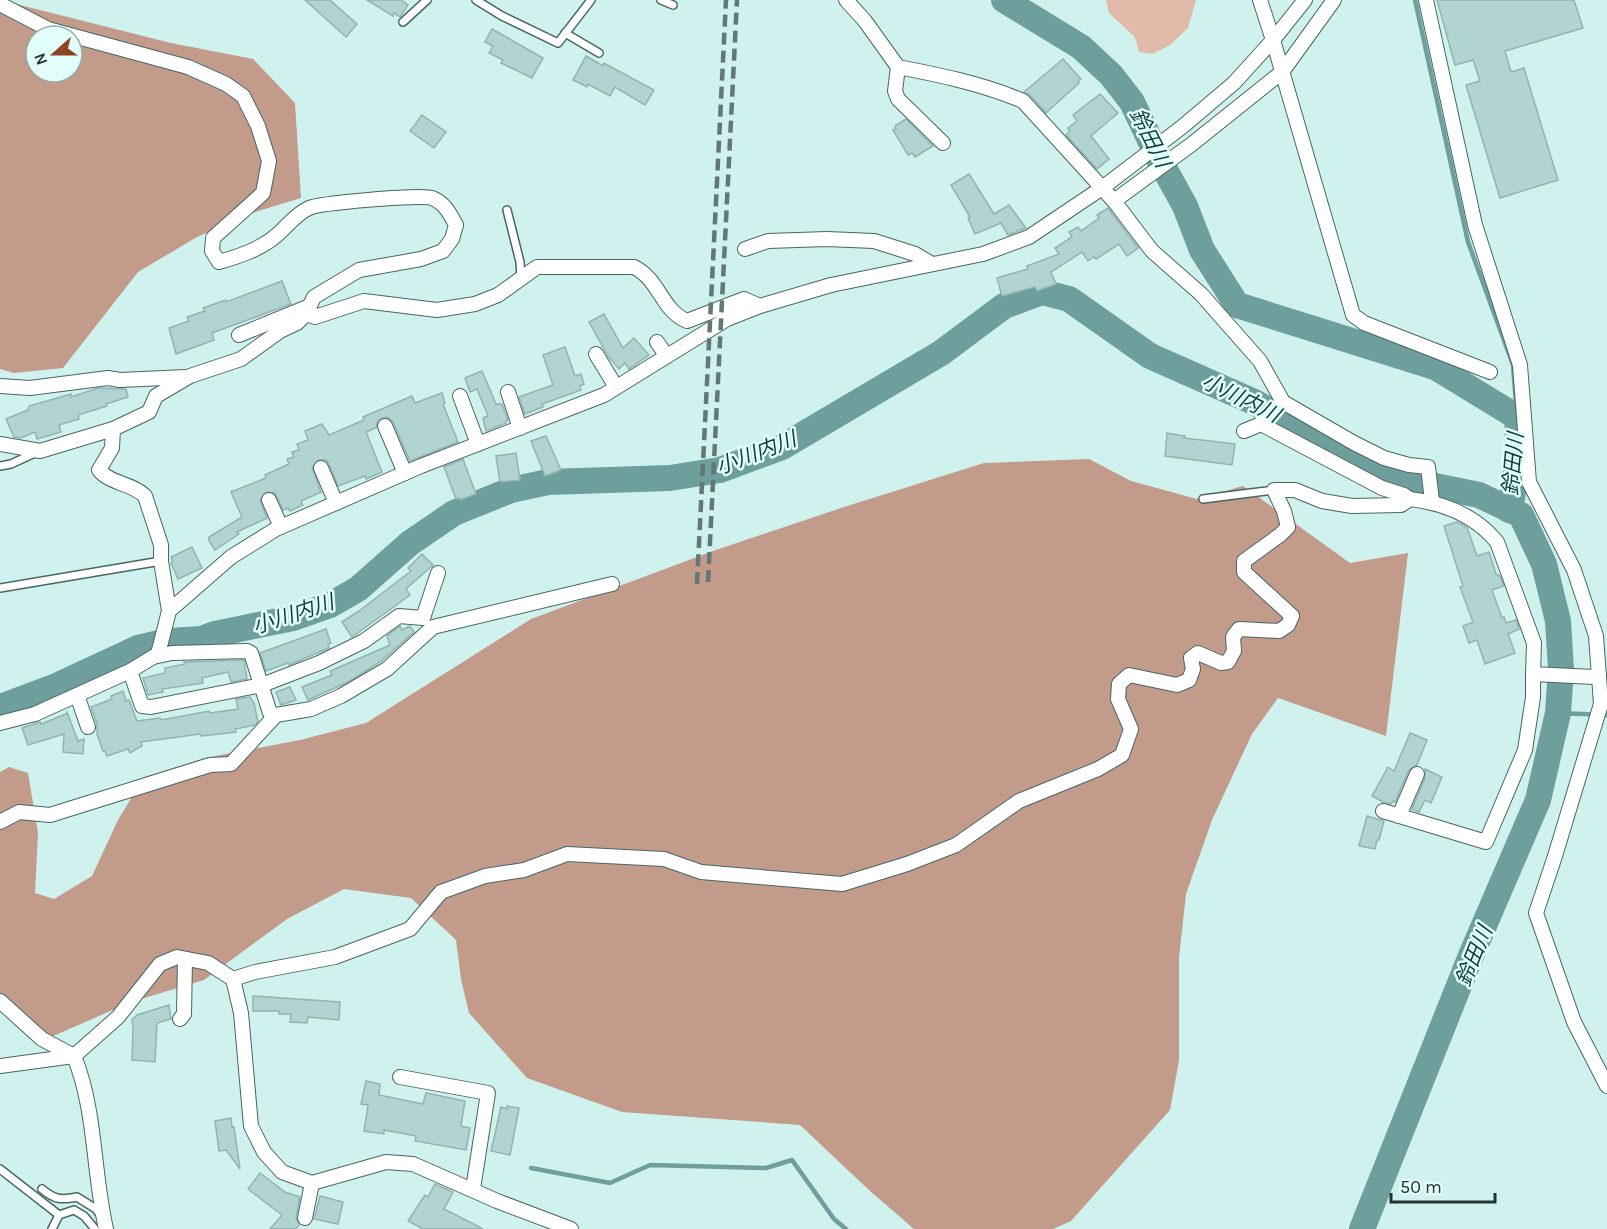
<svg xmlns="http://www.w3.org/2000/svg" width="1607" height="1229" font-family="Karla,'Noto Sans JP',sans-serif">
<style>
.green{fill:#e2baa9}
.forest{fill:#c29b8a;fill-rule:evenodd}
.lines{fill:none;stroke-linecap:round;stroke-linejoin:round}
.stream{stroke:#6e9f9c;stroke-width:4.5}
.river{stroke:#6e9f9c;stroke-width:26}
.building{fill:#b1d3d1;stroke:#92b3b0;stroke-width:1.5}
.lane-casing{stroke:#486664;stroke-width:10}
.street-casing{stroke:#486664;stroke-width:16}
.lane{stroke:#fff;stroke-width:7}
.street{stroke:#fff;stroke-width:14}
.rail{stroke:#637876;stroke-width:4.5;stroke-dasharray:12 6;stroke-linecap:butt}
.labels{text-anchor:middle;stroke-width:5;stroke-linejoin:round;paint-order:stroke}
.water-label{font-size:21px;font-style:italic;fill:#0d3d3b;stroke:#e2fefb}
</style>
<rect width="100%" height="100%" fill="#d0f2ef"/>
<polygon class="green" points="1106,0 1196,0 1188,28 1170,45 1153,54 1139,52 1135,37 1109,13"/>
<g class="forest">
<path d="M 0,0 L 171,43 L 253,59 L 295,103 L 301,198 L 255,212 L 197,237 L 138,272 L 63,368 L 14,373 L 0,369 ZM 36,36 L 72,36 L 72,72 L 36,72 Z"/>
<polygon points="1089,459 1131,481 1197,499 1243,486 1350,563 1408,553 1386,736 1278,698 1252,734 1212,820 1186,894 1179,958 1179,1060 1170,1110 1071,1221 1053,1229 914,1229 870,1191 800,1125 622,1112 527,1078 469,1013 461,979 456,940 411,898 344,889 287,919 204,980 131,1002 51,1037 0,1002 0,772 9,767 28,773 38,833 35,893 54,899 92,876 118,820 144,777 205,758 300,740 366,723 531,619 713,551 844,507 984,463"/>
</g>
<g class="lines">
<g class="stream">
<polyline points="1415,0 1468,242 1513,365 1517,417"/>
<polyline points="1558,713 1607,715"/>
<polyline points="531,1168 610,1183 650,1165 766,1168 792,1160 834,1219 846,1229"/>
</g>
<g class="river">
<path d="M 1004,0 L 1081,47 L 1111,75 L 1132,102 L 1159,159 L 1185,206 L 1202,250 L 1237,305 L 1435,367 L 1517,417 C 1519,449 1518,478 1509,510"/>
<polyline points="0,707 54,687 138,648 168,641 202,639 215,634 293,618 330,605 358,589 410,543 454,513 511,490 548,482 670,478 720,470 782,447 941,353 1004,306 1042,292 1069,299 1150,356 1254,402 1374,468 1401,479 1479,495 1521,515 1544,564 1558,621 1561,669 1558,713 1538,800 1470,958 1362,1229"/>
</g>
</g>
<g class="building">
<polygon points="305,0 330,0 357,24 346,37"/>
<polygon points="367,0 401,0 408,5 400,17 394,13 393,16"/>
<polygon points="1437,0 1574,0 1583,28 1505,51 1511,72 1524,68 1558,180 1500,198 1466,85 1480,81 1473,60 1455,65"/>
<polygon points="492,29 543,58 532,78 501,63 503,60 489,53 493,46 485,42"/>
<polygon points="586,56 603,66 604,63 654,90 645,105 615,87 610,96 588,84 587,87 573,80"/>
<polygon points="1063,59 1081,79 1078,81 1079,83 1046,113 1030,95 1024,92"/>
<polygon points="1100,94 1118,113 1091,136 1109,159 1097,169 1066,135 1070,131 1068,128 1077,121 1073,115"/>
<polygon points="422,115 446,132 434,148 410,131"/>
<polygon points="906,119 933,146 915,157 912,153 908,155 893,130 896,129 895,126"/>
<polygon points="969,174 994,214 1009,205 1026,228 1008,235 1001,223 975,234 968,218 970,217 951,185"/>
<polygon points="1108,208 1138,248 1127,256 1119,244 1096,259 1094,257 1088,261 1082,252 1051,272 1056,284 1037,291 1035,287 1002,296 997,278 1028,269 1027,266 1059,254 1055,248 1072,237 1069,232 1078,227 1081,231 1099,218 1097,215"/>
<polygon points="282,281 291,304 212,333 214,340 176,354 169,328 189,321 187,317 205,311 203,308 226,300 226,302"/>
<polygon points="604,314 623,348 634,338 649,355 629,369 625,363 619,369 608,356 589,322"/>
<polygon points="565,347 575,376 581,374 584,384 580,386 581,390 542,404 543,407 525,414 519,397 553,385 543,355"/>
<polygon points="482,371 496,404 502,404 508,420 506,421 506,423 486,431 483,418 488,416 477,389 470,392 465,378"/>
<polygon points="98,388 126,389 128,397 106,404 107,406 78,415 79,419 59,425 61,432 37,439 35,432 21,438 14,437 6,419 28,410 29,406 71,394 71,397"/>
<polygon points="442,393 445,403 443,404 458,442 410,461 393,422 387,417 382,418 378,421 376,428 366,432 382,472 366,479 365,476 338,486 329,464 326,460 318,460 312,468 321,492 301,501 303,505 290,511 288,508 283,510 275,493 266,492 260,500 267,518 237,532 239,534 215,550 209,541 209,537 242,517 231,492 266,478 265,475 289,464 287,459 294,457 292,452 299,450 297,444 308,440 305,431 322,424 329,435 364,420 363,417 412,396 415,403"/>
<polygon points="1167,433 1185,436 1184,438 1235,444 1232,465 1165,456"/>
<polygon points="546,436 561,470 545,476 531,441"/>
<polygon points="516,453 520,480 500,482 496,456"/>
<polygon points="463,459 476,494 460,500 459,498 456,499 444,467"/>
<polygon points="1457,522 1467,527 1477,556 1489,552 1496,574 1500,576 1504,586 1492,590 1502,618 1504,617 1506,623 1516,620 1519,629 1508,634 1515,653 1485,664 1477,640 1469,643 1463,626 1473,622 1460,587 1463,586 1444,526"/>
<polygon points="192,547 202,568 178,579 171,563 173,562 171,557"/>
<polygon points="422,554 433,565 406,589 410,595 352,637 342,622 359,611 411,571 408,568"/>
<polygon points="400,626 402,630 410,626 414,632 380,662 348,682 308,700 302,687 332,675 330,671 390,645 387,636"/>
<polygon points="326,629 331,643 328,644 329,648 289,665 288,663 266,671 260,653"/>
<polygon points="244,660 247,679 231,682 228,672 202,678 203,683 162,689 163,692 148,695 143,678 165,673 165,668 185,664 184,662"/>
<polygon points="290,687 296,700 281,705 276,692"/>
<polygon points="123,691 126,701 129,700 137,721 160,718 161,720 209,711 210,713 238,709 236,699 250,697 254,703 258,722 255,725 235,729 236,732 201,736 200,734 141,742 142,746 130,753 128,749 107,756 105,751 103,751 97,734 97,724 91,707 112,699 111,696"/>
<polygon points="67,712 78,741 84,739 83,754 63,752 64,734 28,745 22,728 40,722 41,724 66,714"/>
<polygon points="1410,733 1427,740 1417,765 1409,770 1395,802 1393,801 1391,804 1383,802 1372,796 1388,767 1394,771"/>
<polygon points="1425,769 1442,777 1431,803 1425,800 1419,812 1412,809 1425,778"/>
<polygon points="1367,816 1384,821 1379,840 1377,840 1375,849 1359,846"/>
<polygon points="253,996 340,1002 339,1020 308,1017 307,1023 290,1022 291,1014 279,1014 279,1011 253,1011"/>
<polygon points="169,1005 171,1019 157,1023 155,1062 132,1060 133,1029 132,1020 137,1015"/>
<polygon points="366,1081 380,1084 379,1095 423,1104 426,1093 465,1101 461,1126 470,1128 466,1150 415,1141 416,1136 384,1130 384,1134 364,1131 368,1105 361,1104"/>
<polygon points="507,1106 519,1108 510,1155 491,1151 501,1107 507,1109"/>
<polygon points="231,1118 232,1127 234,1127 240,1169 226,1150 219,1151 215,1121"/>
<polygon points="260,1173 285,1192 300,1197 296,1217 299,1225 296,1229 270,1229 282,1215 248,1189"/>
<polygon points="435,1184 453,1192 444,1209 483,1229 423,1229 408,1221 425,1195 428,1197"/>
<polygon points="320,1196 343,1202 338,1224 314,1219"/>
</g>
<g class="lines">
<g class="lane-casing">
<g id="lane">
<polyline points="476,0 502,16 558,43 591,0"/>
<polyline points="661,0 673,5"/>
<polyline points="403,22 427,0"/>
<polyline points="565,33 599,53"/>
<polyline points="507,210 520,262 521,278"/>
<polyline points="0,466 11,464 37,452"/>
<polyline points="1203,499 1274,490"/>
<polyline points="0,588 161,561"/>
<polyline points="0,1169 59,1215"/>
<path d="M 42,1189 C 55,1200 61,1200 77,1197 L 96,1209 L 101,1216"/>
<polyline points="52,1229 59,1215 74,1210 84,1216 95,1229"/>
</g>
</g>
<g class="street-casing">
<g id="street">
<path d="M 846,0 L 865,21 L 898,67 C 940,75 983,84 1023,101 L 1114,201 L 1152,251 L 1201,294 L 1260,361 L 1283,402 L 1354,443 L 1384,458 L 1409,465 L 1428,467 L 1432,501"/>
<polyline points="1260,0 1273,40 1353,315 1364,323 1490,372"/>
<polyline points="1426,0 1475,225 1520,365 1529,482 1574,570 1596,636 1601,704 1555,856 1536,913 1574,1022 1607,1086"/>
<path d="M 0,4 L 48,29 L 188,67 L 226,84 L 243,96 L 258,126 L 269,161 L 263,193 L 213,238 L 212,251 L 219,262 C 240,256 261,249 277,235 C 288,225 296,214 309,208 C 319,203 423,194 432,198 C 445,203 450,214 456,225 L 452,239 L 443,251 L 421,259 L 359,270 L 314,297 L 306,314 L 297,323 L 280,331 L 241,359 L 190,376 L 156,396 L 149,412 L 113,429 L 40,451 L 0,444"/>
<polyline points="898,67 895,91 898,99 943,143"/>
<polyline points="1114,201 1192,144 1282,72 1334,0"/>
<polyline points="745,249 768,241 827,239 874,241 915,254 932,264"/>
<path d="M 306,314 L 315,317 L 364,301 L 437,310 L 475,304 L 498,295 L 537,267 L 634,267 C 660,280 661,310 687,321 L 744,299 L 760,306"/>
<polyline points="239,335 310,306"/>
<polyline points="657,342 666,355"/>
<polyline points="596,354 616,387"/>
<polyline points="0,386 30,388 108,378 120,380 186,377"/>
<polyline points="508,392 520,428"/>
<polyline points="460,396 478,444"/>
<polyline points="1261,424 1382,488 1404,495 1410,499"/>
<polyline points="385,426 405,473"/>
<path d="M 113,429 L 112,448 L 99,470 C 110,484 132,483 145,496 L 161,545 L 161,561 L 169,611"/>
<polyline points="1244,431 1261,424 1283,402"/>
<polyline points="321,468 336,503"/>
<polyline points="269,500 281,527"/>
<polyline points="153,657 172,653 247,651 251,653 270,713 276,715 311,709 341,696 387,669 433,627 612,584"/>
<polyline points="130,671 142,706 151,707 262,685 319,663 364,641 399,616 423,618 438,573"/>
<polyline points="77,695 88,727"/>
<polyline points="0,723 35,714 130,671 158,654 169,611 231,557 276,529 421,466 604,395 727,319 760,306 831,285 983,254 1029,237 1102,188 1182,127 1234,83 1273,40 1305,0"/>
<polyline points="1383,811 1486,842 1525,750 1533,697 1533,674"/>
<polyline points="1399,816 1417,774"/>
<polyline points="0,822 19,812 50,815 210,765 231,764 276,715"/>
<path d="M 233,979 L 255,972 L 335,957 L 410,929 L 441,892 L 485,876 L 524,870 L 567,854 L 664,859 L 701,872 L 842,884 L 907,864 L 956,845 L 1019,801 L 1098,769 L 1122,755 L 1131,729 L 1118,699 L 1119,684 L 1129,675 L 1177,685 L 1189,680 L 1193,669 L 1191,658 L 1198,653 L 1221,663 L 1228,662 L 1234,651 L 1233,637 L 1239,629 L 1279,631 L 1288,625 L 1292,616 L 1244,572 L 1244,561 L 1280,535 L 1288,527 L 1284,511 L 1274,490 L 1295,490 L 1322,501 L 1352,506 L 1401,505 L 1410,499 C 1443,503 1475,515 1497,542 L 1534,643 L 1533,674 L 1594,677 L 1599,675"/>
<path d="M 0,1001 L 42,1039 L 74,1056 C 96,1110 93,1172 106,1229"/>
<polyline points="180,1019 184,1014 185,959"/>
<polyline points="0,1066 74,1056 118,1017 160,964 177,957 208,963 233,979 241,1013 251,1126 264,1152 282,1172 312,1183 386,1162 413,1164 497,1201 571,1229"/>
<polyline points="400,1077 488,1093 473,1189"/>
<polyline points="305,1218 312,1183"/>
</g>
</g>
<use href="#lane" class="lane"/>
<use href="#street" class="street"/>
<g class="rail">
<polyline points="708,582 737,0"/>
<polyline points="697,584 726,0"/>
</g>
</g>
<g class="labels">
<g class="water-label">
<text transform="translate(1150 138) rotate(63)" y="7">鈴田川</text>
<text transform="translate(1241 398) rotate(26)" y="7">小川内川</text>
<text transform="translate(756 453) rotate(-21)" y="7">小川内川</text>
<text transform="translate(1513 464) rotate(-85)" y="7">鈴田川</text>
<text transform="translate(293 614) rotate(-18)" y="7">小川内川</text>
<text transform="translate(1474 956) rotate(-68)" y="7">鈴田川</text>
</g>
</g>
<g transform="translate(54 54) rotate(249)"><circle r="28" fill="#e2fefb" stroke="#96acaa" stroke-width="1.5"/>
<path d="M0-4.5L10 22L0 15L-10 22Z" fill="#8c4522"/>
<text y="-9" font-size="16" font-weight="bold" text-anchor="middle" fill="#243231">N</text>
</g>
<path d="M1391 1193v9h104v-9" fill="none" stroke="#243231" stroke-width="3"/>
<text x="1400" y="1193" font-size="18" fill="#243231" stroke="#e2fefb" stroke-width="4.5" paint-order="stroke">50 m</text>
</svg>
